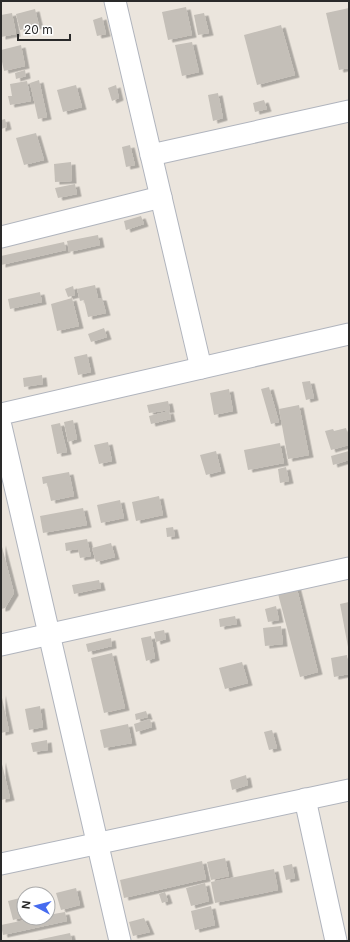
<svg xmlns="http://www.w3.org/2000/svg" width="350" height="942" font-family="Inter,sans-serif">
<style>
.building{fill:#c4bfb8;filter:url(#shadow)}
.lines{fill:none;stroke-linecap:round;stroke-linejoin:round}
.street-casing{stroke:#b0b4bd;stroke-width:23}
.street{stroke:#fff;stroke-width:21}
</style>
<defs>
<filter id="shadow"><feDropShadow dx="4.5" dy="2.5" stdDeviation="0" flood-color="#0004"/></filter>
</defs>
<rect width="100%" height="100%" fill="#ebe5dd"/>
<g class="building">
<polygon points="186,7 192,35 168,40 162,12"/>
<polygon points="349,8 349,68 339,70 326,13"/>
<polygon points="35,9 39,26 20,30 16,14"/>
<polygon points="12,13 16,34 1,37 1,15"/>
<polygon points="204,13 209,33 198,35 194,15"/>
<polygon points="102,17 106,34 97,36 93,20"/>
<polygon points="281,25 295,75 257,85 244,35"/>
<polygon points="192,42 199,72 182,76 175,45"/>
<polygon points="21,45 25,66 4,71 1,57 1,50"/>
<polygon points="25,70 26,76 16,79 15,73"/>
<polygon points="39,80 47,117 38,119 30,83"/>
<polygon points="27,81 31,101 10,105 8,96 12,96 10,84"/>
<polygon points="76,85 82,107 63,112 57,90"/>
<polygon points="116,85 119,98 112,101 108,88"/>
<polygon points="218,93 223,118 213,121 208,95"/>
<polygon points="264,100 267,109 255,112 253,103"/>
<polygon points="5,119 7,127 1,129 1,120"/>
<polygon points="36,133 44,160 24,165 16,138"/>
<polygon points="130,145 135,165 126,167 122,147"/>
<polygon points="71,162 72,181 55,182 54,164"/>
<polygon points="75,184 77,194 58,198 55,188"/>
<polygon points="141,216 144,224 126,230 124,221"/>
<polygon points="98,235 100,245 69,252 67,241"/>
<polygon points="64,242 66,250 1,265 1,256"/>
<polygon points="95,285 98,298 102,298 106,313 88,317 84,300 80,301 77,289"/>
<polygon points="73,286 75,295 68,297 65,289"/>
<polygon points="40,292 42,302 10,309 8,299"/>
<polygon points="72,298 79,326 57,331 51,304"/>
<polygon points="104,328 107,337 91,342 88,334"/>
<polygon points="87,354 91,372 78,375 74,357"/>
<polygon points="42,375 43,384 24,387 23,378"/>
<polygon points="310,381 314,398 306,400 302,382"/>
<polygon points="269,387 279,422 271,424 261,389"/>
<polygon points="229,389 233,411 214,415 210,393"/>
<polygon points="168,401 170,410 149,413 147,405"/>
<polygon points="299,405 309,455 288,459 279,409"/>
<polygon points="169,411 171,419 151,424 149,416"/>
<polygon points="73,420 77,439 68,442 64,422"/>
<polygon points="60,423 67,452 57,454 51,425"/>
<polygon points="346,428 349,437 349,445 331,450 325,431 333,429 334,431"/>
<polygon points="108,442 112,461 99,464 94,445"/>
<polygon points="280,443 284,463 248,470 244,450"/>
<polygon points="216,451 221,471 206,475 200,455"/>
<polygon points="349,451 349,460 333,465 331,456"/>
<polygon points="286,467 289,481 280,483 278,469"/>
<polygon points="69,472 74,496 51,501 47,483 43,484 42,477"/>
<polygon points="159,496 163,515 136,521 132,502"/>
<polygon points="120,500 124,518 101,523 97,505"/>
<polygon points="83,508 87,525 43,533 40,516"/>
<polygon points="173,527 175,536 167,537 166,528"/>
<polygon points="87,539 91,556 80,558 78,549 66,551 65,543"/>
<polygon points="1,543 14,593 5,608 1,609"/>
<polygon points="111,543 115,557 96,562 92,548"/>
<polygon points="99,580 101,588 74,594 72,585"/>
<polygon points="296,585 318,672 300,677 277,590"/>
<polygon points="349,602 349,647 348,647 340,604"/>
<polygon points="276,606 279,620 268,622 265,609"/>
<polygon points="235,616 237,624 220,627 219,619"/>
<polygon points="281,626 283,644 265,646 263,628"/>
<polygon points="164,630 166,639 156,642 154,632"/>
<polygon points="151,636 155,658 146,661 141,638"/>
<polygon points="111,638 112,646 88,652 86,644"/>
<polygon points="112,653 125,708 104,713 91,658"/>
<polygon points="347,655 349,674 334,677 331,658"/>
<polygon points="242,662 248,683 225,689 219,668"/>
<polygon points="1,693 9,731 1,733"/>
<polygon points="40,706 43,727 29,730 25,709"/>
<polygon points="146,711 148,717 136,720 135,714"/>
<polygon points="150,719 152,727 136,732 134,724"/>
<polygon points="128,724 132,743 104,748 100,730"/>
<polygon points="272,730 277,748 269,750 264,732"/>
<polygon points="47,740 48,750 33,752 31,743"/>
<polygon points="1,760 10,798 1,800"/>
<polygon points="246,775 248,785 232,790 230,780"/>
<polygon points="225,858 229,876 211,880 207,862"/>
<polygon points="202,861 206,879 124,898 120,880"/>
<polygon points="292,864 295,878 286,880 283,866"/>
<polygon points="274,869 278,890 215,903 211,882"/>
<polygon points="205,883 209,901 191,906 186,888"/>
<polygon points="76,888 80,905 61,910 56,893"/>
<polygon points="165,892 168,901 162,903 159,894"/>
<polygon points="24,897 24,917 13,920 8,901"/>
<polygon points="211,906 215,925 195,930 191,911"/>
<polygon points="65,912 67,921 3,935 1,925 35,918 48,918 48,915"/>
<polygon points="144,918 150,932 133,936 129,922"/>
<polygon points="70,933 72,941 37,941 37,940"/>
</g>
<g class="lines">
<g class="street-casing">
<g id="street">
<polyline points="115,1 201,368"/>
<polyline points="151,155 349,111"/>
<polyline points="1,237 161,197"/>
<polyline points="1,414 349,334"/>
<polyline points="1,426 120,941"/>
<polyline points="1,645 349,568"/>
<polyline points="305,799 336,941"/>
<polyline points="1,864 349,790"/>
</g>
</g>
<use href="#street" class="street"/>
</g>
<rect width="350" height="942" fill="none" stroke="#2a2a2a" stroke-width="4"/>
<g transform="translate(36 906) rotate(277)"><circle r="19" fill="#ffffff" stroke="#aaaaaa"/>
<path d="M0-3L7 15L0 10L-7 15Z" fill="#466bef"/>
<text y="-6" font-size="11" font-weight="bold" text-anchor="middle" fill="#2a2a2a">N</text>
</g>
<path d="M18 34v6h52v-6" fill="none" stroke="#2a2a2a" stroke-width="2"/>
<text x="24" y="34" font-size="12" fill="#2a2a2a" stroke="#ffffff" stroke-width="3" paint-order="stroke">20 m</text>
</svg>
